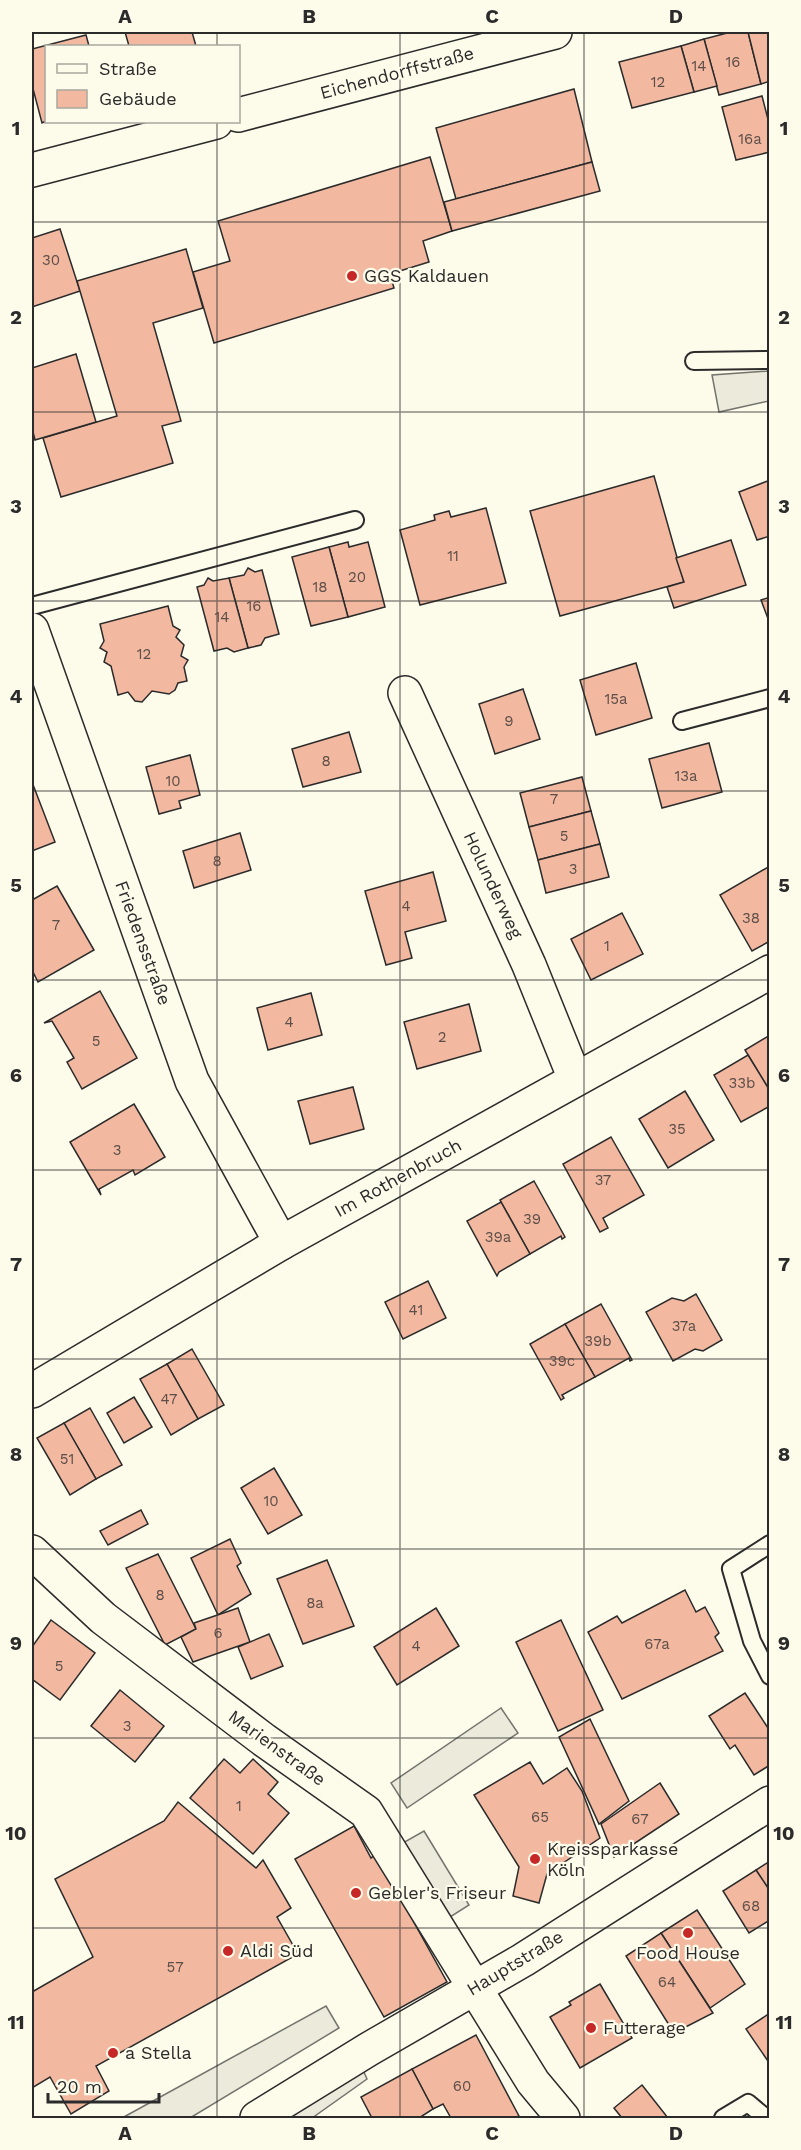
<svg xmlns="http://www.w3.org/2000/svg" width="801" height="2150" font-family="'Work Sans',sans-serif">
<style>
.parking{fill:#eceadb;stroke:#74746e;stroke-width:1.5}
.building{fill:#f2b8a0;stroke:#2b2b2b;stroke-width:1.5}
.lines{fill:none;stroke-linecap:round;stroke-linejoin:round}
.service-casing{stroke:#2b2b2b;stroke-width:20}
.minor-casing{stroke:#2b2b2b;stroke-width:36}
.tertiary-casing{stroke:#2b2b2b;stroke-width:36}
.service{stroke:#fdfbea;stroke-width:16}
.minor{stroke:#fdfbea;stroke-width:33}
.tertiary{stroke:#fdfbea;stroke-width:33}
.grid{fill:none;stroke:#2b2b2b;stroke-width:1.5;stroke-opacity:0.55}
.poi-dot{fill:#c62828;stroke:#fdfbea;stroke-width:2}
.labels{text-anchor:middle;stroke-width:4.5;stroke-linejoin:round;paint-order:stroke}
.number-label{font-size:15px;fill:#5d4e48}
.street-label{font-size:18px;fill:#2b2b2b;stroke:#fdfbea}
.poi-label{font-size:18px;fill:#2b2b2b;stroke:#fdfbea;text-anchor:start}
.neatline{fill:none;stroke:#2b2b2b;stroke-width:2}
.grid-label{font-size:20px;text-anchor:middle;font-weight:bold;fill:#2b2b2b}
</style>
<rect width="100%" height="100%" fill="#fdfbea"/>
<g class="parking">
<polygon points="769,371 769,401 719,412 712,375"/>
<polygon points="501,1708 518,1733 407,1808 391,1783"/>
<polygon points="424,1831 469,1905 447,1919 401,1844"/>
<polygon points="326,2006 339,2028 190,2118 122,2118"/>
<polygon points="363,2070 367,2079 312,2118 287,2118"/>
</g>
<g class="building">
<polygon points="125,32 192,32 196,46 129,46"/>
<polygon points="731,32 748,32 761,84 719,95 704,39"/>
<polygon points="748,32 770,32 770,81 761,84"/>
<polygon points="86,35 89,46 46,46 46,121 42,123 32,85 32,49"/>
<polygon points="704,39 717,86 694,92 681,46"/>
<polygon points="681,46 694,92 632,108 619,62"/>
<polygon points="574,89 592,162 456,199 436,128"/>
<polygon points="762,96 770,127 770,152 736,160 722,107"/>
<polygon points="430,157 452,231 423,241 429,262 390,274 394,288 214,343 193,272 230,261 218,221"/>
<polygon points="592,162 600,191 452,231 444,202"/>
<polygon points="60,229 80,291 32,307 32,238"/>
<polygon points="186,249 203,308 153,323 181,421 162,426 173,463 61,497 43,438 117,416 77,281"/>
<polygon points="76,354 96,422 35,440 32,428 32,368"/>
<polygon points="654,476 684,582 560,616 530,511"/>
<polygon points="770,480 770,536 757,540 739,492"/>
<polygon points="486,508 506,583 420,605 400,530 435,520 434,515 449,511 451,517"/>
<polygon points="731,540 746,585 674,608 667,587 684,582 676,558"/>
<polygon points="348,542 349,547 368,542 385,607 348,617 329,547"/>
<polygon points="329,547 348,617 311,626 292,557"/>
<polygon points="248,568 255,572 262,570 279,634 265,638 261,645 248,648 229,578 244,575"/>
<polygon points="208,578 213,581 229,578 248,648 234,652 227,648 214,651 197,587 204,585"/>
<polygon points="770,597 770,624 761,600"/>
<polygon points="168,606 173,626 180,630 176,637 184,645 181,656 188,660 184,667 187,681 178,683 175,690 169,694 152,691 142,702 135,701 128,692 118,695 111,666 104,662 107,652 100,648 104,641 100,624"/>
<polygon points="636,663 652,718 596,735 580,680"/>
<polygon points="523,689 540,739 495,754 479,704"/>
<polygon points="349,732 361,772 303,787 292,749"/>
<polygon points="709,743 722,792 662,808 649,759"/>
<polygon points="190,755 200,795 179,801 181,808 159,814 146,767"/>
<polygon points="582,777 591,811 529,827 520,793"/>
<polygon points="32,782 55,842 32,851"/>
<polygon points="591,811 600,844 538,860 529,827"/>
<polygon points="240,833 251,870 194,888 183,851"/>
<polygon points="600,844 609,877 546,893 538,860"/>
<polygon points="770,866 770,941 752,951 720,895"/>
<polygon points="433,872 446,921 405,932 412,958 386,965 365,891"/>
<polygon points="57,886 94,950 38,982 32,970 32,900"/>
<polygon points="622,913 643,954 591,980 571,939"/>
<polygon points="100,991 137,1058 82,1089 67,1062 74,1058 52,1021 44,1023"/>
<polygon points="311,993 322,1035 268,1050 257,1008"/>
<polygon points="469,1004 481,1051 417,1069 404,1022"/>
<polygon points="770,1035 770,1091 745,1050"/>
<polygon points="748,1055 770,1091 770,1106 741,1122 714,1075"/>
<polygon points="353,1087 364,1129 310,1144 298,1101"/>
<polygon points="685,1091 714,1140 668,1168 639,1119"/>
<polygon points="134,1104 165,1157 135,1175 133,1170 99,1189 101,1195 70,1142"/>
<polygon points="611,1137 644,1195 603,1218 608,1228 600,1232 563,1164"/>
<polygon points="534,1181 565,1237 562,1239 561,1236 530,1254 500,1200"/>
<polygon points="501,1202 530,1254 499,1272 497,1276 467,1221"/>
<polygon points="428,1281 446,1318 403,1339 385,1302"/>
<polygon points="696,1294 722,1340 703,1351 695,1349 673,1361 646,1312 672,1298 684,1301"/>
<polygon points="601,1304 632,1360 630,1361 629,1358 595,1377 565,1324"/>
<polygon points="565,1324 595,1377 562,1395 564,1398 561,1400 530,1344"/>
<polygon points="192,1349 224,1405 198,1419 167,1364"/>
<polygon points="167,1364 198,1419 171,1435 140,1379"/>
<polygon points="134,1397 152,1427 124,1443 107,1413"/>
<polygon points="90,1408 122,1465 96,1479 64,1423"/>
<polygon points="64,1423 96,1479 70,1495 37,1438"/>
<polygon points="274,1468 302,1515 268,1534 241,1488"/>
<polygon points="141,1510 148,1524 108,1545 100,1531"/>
<polygon points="230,1539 241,1563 237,1566 251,1594 218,1615 191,1558"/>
<polygon points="158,1554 196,1629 165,1645 126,1568"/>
<polygon points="327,1560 354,1626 303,1644 277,1579"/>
<polygon points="685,1590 696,1612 705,1607 719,1633 715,1637 723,1651 622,1699 588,1632 617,1616 622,1623"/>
<polygon points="238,1608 250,1642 193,1662 181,1637 196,1629 194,1623"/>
<polygon points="436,1608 459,1646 397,1685 374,1647"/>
<polygon points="51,1620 95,1653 60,1700 32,1679 32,1647"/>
<polygon points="561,1620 603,1710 558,1731 516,1642"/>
<polygon points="269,1634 283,1666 251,1679 238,1647"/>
<polygon points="120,1690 164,1726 135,1762 91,1726"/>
<polygon points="745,1693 770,1731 770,1765 754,1775 735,1745 730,1749 709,1716"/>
<polygon points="590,1719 629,1801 599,1824 559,1737"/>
<polygon points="224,1759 240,1773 253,1759 278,1782 268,1794 289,1813 253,1854 190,1798"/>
<polygon points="530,1762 543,1784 567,1768 582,1791 600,1838 547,1874 539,1903 513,1896 519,1867 474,1795"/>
<polygon points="660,1783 679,1814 614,1857 601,1824"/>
<polygon points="178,1802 256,1868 263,1860 291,1908 277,1917 298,1954 96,2066 109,2091 71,2114 50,2077 32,2088 32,1992 93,1957 55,1879 164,1821"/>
<polygon points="354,1826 371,1858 376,1854 447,1982 384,2017 295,1859"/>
<polygon points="770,1861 770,1891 756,1870"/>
<polygon points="756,1870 770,1891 770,1920 749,1933 723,1891"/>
<polygon points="697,1910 745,1984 710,2008 661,1933"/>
<polygon points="661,1933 713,2013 674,2033 626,1956"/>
<polygon points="600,1984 632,2038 580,2068 550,2017 571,2005 569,2002"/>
<polygon points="770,2013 770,2064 746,2029"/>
<polygon points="476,2035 519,2116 513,2118 451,2118 443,2104 433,2109 412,2069"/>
<polygon points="412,2069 433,2109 419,2118 372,2118 361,2097"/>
<polygon points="642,2085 668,2118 622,2118 614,2108"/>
</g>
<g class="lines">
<g class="service-casing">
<g id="service">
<polyline points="694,361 770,360"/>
<polyline points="32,606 355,520"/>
<polyline points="682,721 770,698"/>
<polyline points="770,1544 731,1569 752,1641 770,1676"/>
<polyline points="723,2118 748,2103 766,2118"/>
</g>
</g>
<g class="minor-casing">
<g id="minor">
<polyline points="238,115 555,32"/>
<polyline points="32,170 216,122"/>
<polyline points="32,630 192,1081 281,1243"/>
<polyline points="405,693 529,965 575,1079"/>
<polyline points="32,1391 281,1243 770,972"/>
<polyline points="32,1552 103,1618 264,1740 366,1812 533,2082 563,2118"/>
</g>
</g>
<g class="tertiary-casing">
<polyline id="tertiary" points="257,2118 369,2049 523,1960 770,1803"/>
</g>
<use href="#service" class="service"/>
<use href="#minor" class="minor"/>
<use href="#tertiary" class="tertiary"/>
</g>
<path class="grid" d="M 217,32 L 217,46M 400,32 L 400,2118M 584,32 L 584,2118M 217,122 L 217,2118M 32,222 L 770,222M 32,412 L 770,412M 32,601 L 770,601M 32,791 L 770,791M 32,980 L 770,980M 32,1170 L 770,1170M 32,1359 L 770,1359M 32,1549 L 770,1549M 32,1738 L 770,1738M 32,1928 L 770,1928"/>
<g class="poi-dot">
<circle cx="352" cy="276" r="6"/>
<circle cx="535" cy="1859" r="6"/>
<circle cx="356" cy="1893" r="6"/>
<circle cx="688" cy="1933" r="6"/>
<circle cx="228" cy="1951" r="6"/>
<circle cx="591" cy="2028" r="6"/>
<circle cx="113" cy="2053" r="6"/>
</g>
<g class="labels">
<g class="number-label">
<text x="733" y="67">16</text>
<text x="699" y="71">14</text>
<text x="658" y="87">12</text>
<text x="750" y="144">16a</text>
<text x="51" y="265">30</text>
<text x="453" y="561">11</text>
<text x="357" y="582">20</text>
<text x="320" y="592">18</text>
<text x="254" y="611">16</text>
<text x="222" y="622">14</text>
<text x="144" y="659">12</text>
<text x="616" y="704">15a</text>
<text x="509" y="726">9</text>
<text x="326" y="766">8</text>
<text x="686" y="781">13a</text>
<text x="173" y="786">10</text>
<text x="554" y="804">7</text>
<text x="564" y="841">5</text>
<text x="217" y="866">8</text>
<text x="573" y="874">3</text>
<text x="406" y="911">4</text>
<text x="751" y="923">38</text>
<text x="56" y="930">7</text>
<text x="607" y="951">1</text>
<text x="289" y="1027">4</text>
<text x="442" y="1042">2</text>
<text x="96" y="1046">5</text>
<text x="742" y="1088">33b</text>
<text x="677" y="1134">35</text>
<text x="117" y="1155">3</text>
<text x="603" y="1185">37</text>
<text x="532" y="1224">39</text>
<text x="498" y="1242">39a</text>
<text x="416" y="1315">41</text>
<text x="684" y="1331">37a</text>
<text x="598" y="1346">39b</text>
<text x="562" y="1366">39c</text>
<text x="169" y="1404">47</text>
<text x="67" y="1464">51</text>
<text x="271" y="1506">10</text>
<text x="160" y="1600">8</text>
<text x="315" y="1608">8a</text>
<text x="218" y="1638">6</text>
<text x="657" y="1649">67a</text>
<text x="416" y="1651">4</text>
<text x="59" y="1671">5</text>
<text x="127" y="1731">3</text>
<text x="239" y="1811">1</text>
<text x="540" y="1822">65</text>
<text x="640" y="1824">67</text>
<text x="751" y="1911">68</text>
<text x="175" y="1972">57</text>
<text x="667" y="1987">64</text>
<text x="462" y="2091">60</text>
</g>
<g class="street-label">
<text transform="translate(397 73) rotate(-15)" y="6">Eichendorffstraße</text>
<text transform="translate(493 885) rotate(65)" y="6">Holunderweg</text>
<text transform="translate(143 943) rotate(70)" y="6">Friedensstraße</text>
<text transform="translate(398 1178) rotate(-29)" y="6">Im Rothenbruch</text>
<text transform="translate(277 1748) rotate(36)" y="6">Marienstraße</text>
<text transform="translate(515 1963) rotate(-31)" y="6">Hauptstraße</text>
</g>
<g class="poi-label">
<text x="364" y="282">GGS Kaldauen</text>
<text x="547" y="1855">Kreissparkasse<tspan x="547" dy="21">Köln</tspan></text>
<text x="368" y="1899">Gebler's Friseur</text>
<text x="240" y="1957">Aldi Süd</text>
<text x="688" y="1959" text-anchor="middle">Food House</text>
<text x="603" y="2034">Futterage</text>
<text x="125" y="2059">a Stella</text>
</g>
</g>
<rect width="801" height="2150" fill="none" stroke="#fdfbea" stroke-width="66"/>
<rect x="45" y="45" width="195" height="78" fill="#fdfbea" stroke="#a9a89e" stroke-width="1.5"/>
<rect x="57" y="64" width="30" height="9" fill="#fdfbea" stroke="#a9a89e" stroke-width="1.5"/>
<text x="99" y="75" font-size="18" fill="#2b2b2b">Straße</text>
<rect x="57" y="90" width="30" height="18" fill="#f2b8a0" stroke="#a9a89e" stroke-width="1.5"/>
<text x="99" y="105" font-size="18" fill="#2b2b2b">Gebäude</text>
<path d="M48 2093v9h111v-9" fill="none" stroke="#2b2b2b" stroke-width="3"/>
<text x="57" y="2093" font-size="18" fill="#2b2b2b" stroke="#fdfbea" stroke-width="4.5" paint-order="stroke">20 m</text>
<rect x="33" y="33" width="735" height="2084" class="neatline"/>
<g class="grid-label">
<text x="125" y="23">A</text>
<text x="309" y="23">B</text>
<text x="492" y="23">C</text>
<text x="676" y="23">D</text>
<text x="16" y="135">1</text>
<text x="784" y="135">1</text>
<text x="16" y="324">2</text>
<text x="784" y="324">2</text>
<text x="16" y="513">3</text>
<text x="784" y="513">3</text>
<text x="16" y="703">4</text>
<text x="784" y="703">4</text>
<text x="16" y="892">5</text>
<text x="784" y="892">5</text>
<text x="16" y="1082">6</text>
<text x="784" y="1082">6</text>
<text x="16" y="1271">7</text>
<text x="784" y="1271">7</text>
<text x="16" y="1461">8</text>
<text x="784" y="1461">8</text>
<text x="16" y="1650">9</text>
<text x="784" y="1650">9</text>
<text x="16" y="1840">10</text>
<text x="784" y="1840">10</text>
<text x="16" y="2029">11</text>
<text x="784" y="2029">11</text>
<text x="125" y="2140">A</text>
<text x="309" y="2140">B</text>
<text x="492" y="2140">C</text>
<text x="676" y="2140">D</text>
</g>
</svg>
